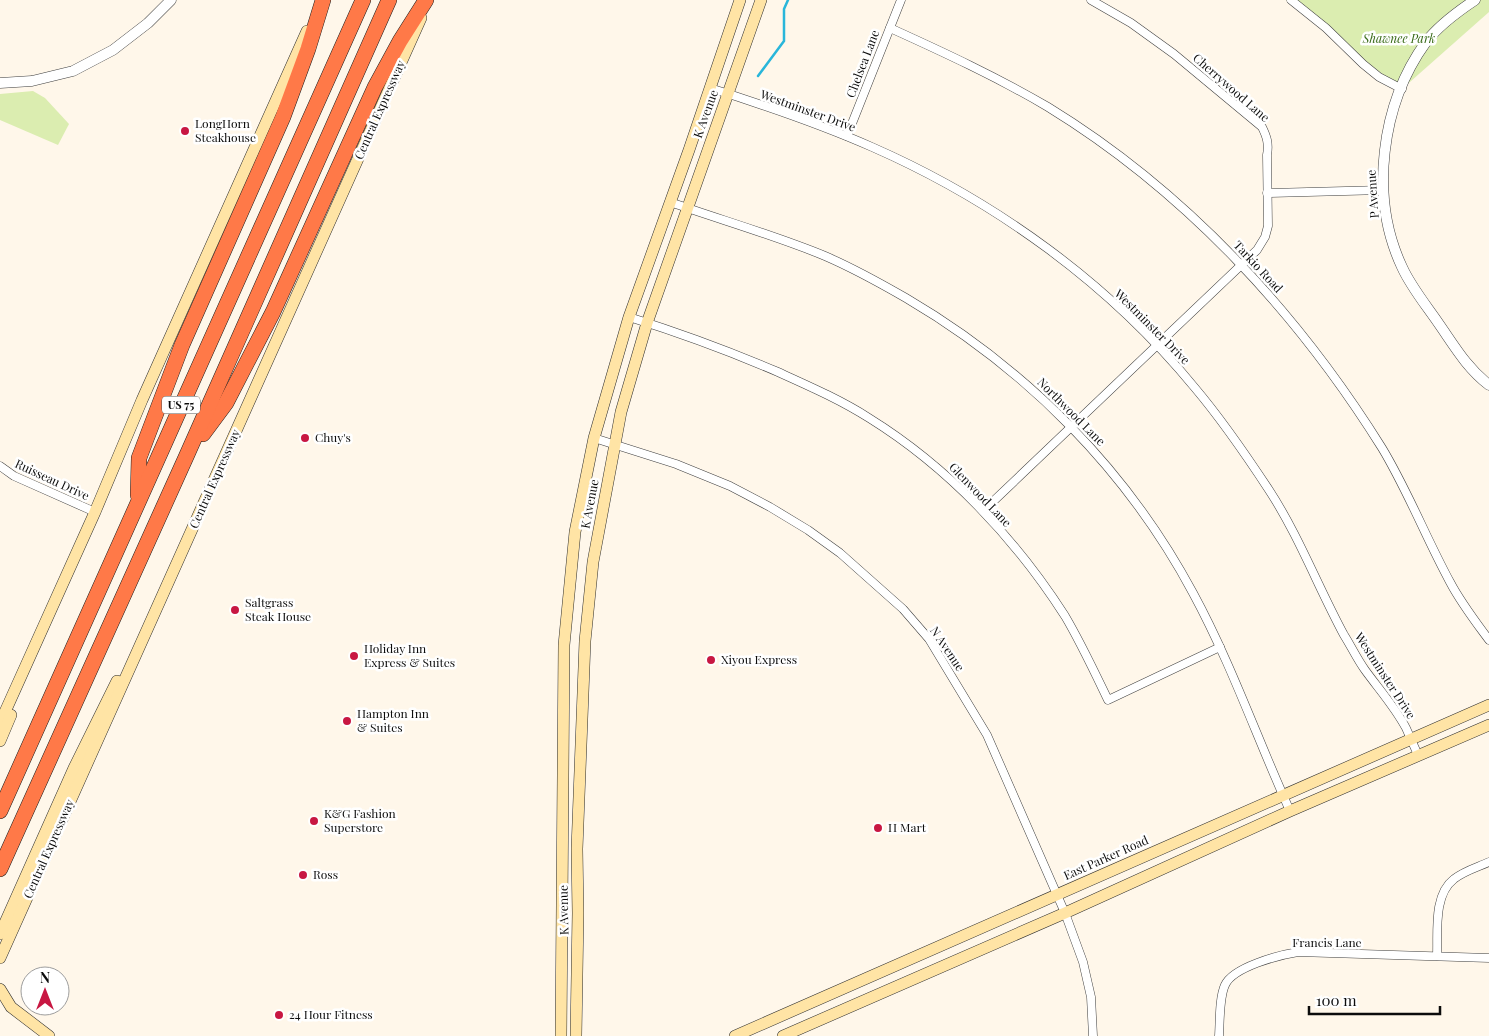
<svg xmlns="http://www.w3.org/2000/svg" width="1489" height="1036" font-family="'Playfair Display',serif">
<style>
.green{fill:#dbedb0}
.lines{fill:none;stroke-linecap:round;stroke-linejoin:round}
.stream{stroke:#29b6da;stroke-width:2.5}
.minor-casing{stroke:#3f3f3f;stroke-width:9}
.tertiary-casing{stroke:#3f3f3f;stroke-width:11}
.secondary-casing{stroke:#2e2e2e;stroke-width:12}
.motorway-casing{stroke:#1d1d1d;stroke-width:16}
.minor{stroke:#fff;stroke-width:8}
.tertiary{stroke:#fff;stroke-width:10}
.secondary{stroke:#ffe4a5;stroke-width:11}
.motorway{stroke:#ff7948;stroke-width:15}
.poi-dot{fill:#c81742;stroke:#fff;stroke-width:2}
.labels{text-anchor:middle;stroke-width:5;stroke-linejoin:round;paint-order:stroke}
.shield{fill:#fff;stroke:#555;stroke-width:1}
.shield-label{font-size:11px;font-weight:bold;fill:#0c0c0c}
.park-label{font-size:12px;font-style:italic;fill:#376916;stroke:#fff}
.street-label{font-size:12px;fill:#0c0c0c;stroke:#fff}
.poi-label{font-size:12px;fill:#0c0c0c;stroke:#fff;text-anchor:start}
</style>
<rect width="100%" height="100%" fill="#fff7ea"/>
<g class="green">
<polygon points="1286,0 1489,0 1489,12 1402,89"/>
<polygon points="33,91 45,98 69,124 58,145 0,120 0,94"/>
</g>
<g class="lines">
<polyline class="stream" points="758,76 784,41 784,9 788,0"/>
<g class="minor-casing">
<g id="minor">
<polyline points="1291,0 1326,28 1363,64 1379,77 1402,89"/>
<path d="M 890,28 C 943,52 997,77 1048,107 C 1185,191 1297,312 1382,448 C 1408,491 1426,538 1450,582 C 1461,603 1475,621 1489,640"/>
<path d="M 710,88 C 764,105 820,124 872,147 C 995,201 1109,283 1195,388 C 1222,420 1246,455 1269,490 C 1299,536 1318,587 1344,635 C 1351,646 1357,659 1365,670 C 1378,688 1395,707 1406,728 C 1410,737 1414,746 1418,755"/>
<polyline points="847,136 901,0"/>
<polyline points="1267,193 1383,190"/>
<path d="M 670,202 C 721,220 774,235 825,256 C 853,268 880,283 906,298 C 1027,369 1127,470 1193,593 C 1231,663 1257,738 1290,811"/>
<path d="M 629,317 C 680,333 729,351 778,372 C 809,386 841,400 869,418 C 948,467 1015,538 1065,616 C 1081,643 1094,671 1108,700 L 1220,647"/>
<polyline points="594,438 676,464 730,486 770,507 808,530 840,553 903,609 929,639 987,735 1065,913 1083,962 1091,997 1093,1036"/>
<polyline points="0,466 14,476 95,512"/>
<path d="M 983,511 L 1257,250 L 1265,237 L 1268,226 L 1267,155 C 1269,144 1267,137 1262,127 L 1174,54 L 1131,23 L 1091,0"/>
<path d="M 1437,956 C 1438,932 1433,895 1454,879 C 1464,871 1478,867 1489,862"/>
<path d="M 1219,1036 C 1220,1022 1219,998 1225,985 C 1233,967 1279,955 1298,952 L 1489,958"/>
</g>
</g>
<g class="tertiary-casing">
<g id="tertiary">
<path d="M 1475,0 C 1457,12 1439,25 1426,42 C 1381,104 1369,197 1402,267 C 1411,287 1426,305 1439,324 C 1455,347 1467,368 1489,385"/>
<polyline points="0,83 32,81 73,71 113,50 148,23 171,0"/>
</g>
</g>
<g class="secondary-casing">
<g id="secondary">
<polyline points="0,723 95,512 142,400 307,31"/>
<polyline points="0,741 11,715"/>
<polyline points="0,934 74,768 117,681"/>
<polyline points="0,958 421,18"/>
<polyline points="0,989 11,1007 49,1036"/>
<polyline points="561,1036 564,645 575,532 594,438 629,317 689,150 740,0"/>
<polyline points="576,1036 578,913 577,849 585,641 593,562 621,412 647,323 761,0"/>
<polyline points="735,1036 1489,705"/>
<polyline points="783,1036 1065,913 1290,811 1489,725"/>
</g>
</g>
<g class="motorway-casing">
<g id="motorway">
<polyline points="203,434 226,403 273,312 375,87 400,41 426,0"/>
<polyline points="138,495 139,458 182,345 283,117 308,49 323,0"/>
<polyline points="0,811 363,0"/>
<polyline points="0,869 186,457 389,0"/>
</g>
</g>
<use href="#minor" class="minor"/>
<use href="#tertiary" class="tertiary"/>
<use href="#secondary" class="secondary"/>
<use href="#motorway" class="motorway"/>
</g>
<g class="poi-dot">
<circle cx="185" cy="131" r="5"/>
<circle cx="305" cy="438" r="5"/>
<circle cx="235" cy="610" r="5"/>
<circle cx="354" cy="656" r="5"/>
<circle cx="711" cy="660" r="5"/>
<circle cx="347" cy="721" r="5"/>
<circle cx="314" cy="821" r="5"/>
<circle cx="878" cy="828" r="5"/>
<circle cx="303" cy="875" r="5"/>
<circle cx="279" cy="1015" r="5"/>
</g>
<g class="labels">
<rect class="shield" x="162" y="396.5" width="38" height="17" rx="4"/>
<g class="shield-label">
<text x="181" y="409">US 75</text>
</g>
<g class="park-label">
<text x="1399" y="43">Shawnee Park</text>
</g>
<g class="street-label">
<text transform="translate(863 64) rotate(-69)" y="4">Chelsea Lane</text>
<text transform="translate(1231 88) rotate(41)" y="4">Cherrywood Lane</text>
<text transform="translate(380 110) rotate(-66)" y="4">Central Expressway</text>
<text transform="translate(808 111) rotate(20)" y="4">Westminster Drive</text>
<text transform="translate(706 114) rotate(-70)" y="4">K Avenue</text>
<text transform="translate(1373 194) rotate(-94)" y="4">P Avenue</text>
<text transform="translate(1258 267) rotate(47)" y="4">Tarkio Road</text>
<text transform="translate(1152 327) rotate(45)" y="4">Westminster Drive</text>
<text transform="translate(1071 412) rotate(45)" y="4">Northwood Lane</text>
<text transform="translate(215 479) rotate(-66)" y="4">Central Expressway</text>
<text transform="translate(52 480) rotate(25)" y="4">Ruisseau Drive</text>
<text transform="translate(980 495) rotate(46)" y="4">Glenwood Lane</text>
<text transform="translate(590 504) rotate(-79)" y="4">K Avenue</text>
<text transform="translate(947 649) rotate(56)" y="4">N Avenue</text>
<text transform="translate(1385 676) rotate(57)" y="4">Westminster Drive</text>
<text transform="translate(49 849) rotate(-66)" y="4">Central Expressway</text>
<text transform="translate(1106 858) rotate(-24)" y="4">East Parker Road</text>
<text transform="translate(564 910) rotate(-91)" y="4">K Avenue</text>
<text x="1327" y="947">Francis Lane</text>
</g>
<g class="poi-label">
<text x="195" y="128">LongHorn<tspan x="195" dy="14">Steakhouse</tspan></text>
<text x="315" y="442">Chuy's</text>
<text x="245" y="607">Saltgrass<tspan x="245" dy="14">Steak House</tspan></text>
<text x="364" y="653">Holiday Inn<tspan x="364" dy="14">Express &amp; Suites</tspan></text>
<text x="721" y="664">Xiyou Express</text>
<text x="357" y="718">Hampton Inn<tspan x="357" dy="14">&amp; Suites</tspan></text>
<text x="324" y="818">K&amp;G Fashion<tspan x="324" dy="14">Superstore</tspan></text>
<text x="888" y="832">H Mart</text>
<text x="313" y="879">Ross</text>
<text x="289" y="1019">24 Hour Fitness</text>
</g>
</g>
<g transform="translate(45 991)"><circle r="24" fill="#ffffff" stroke="#9e9e9e"/>
<path d="M0-4L9 19L0 12L-9 19Z" fill="#c81742"/>
<text y="-8" font-size="14" font-weight="bold" text-anchor="middle" fill="#0c0c0c">N</text>
</g>
<path d="M1309 1006v8h131v-8" fill="none" stroke="#0c0c0c" stroke-width="2.5"/>
<text x="1316" y="1006" font-size="15" fill="#0c0c0c" stroke="#ffffff" stroke-width="4" paint-order="stroke">100 m</text>
</svg>
